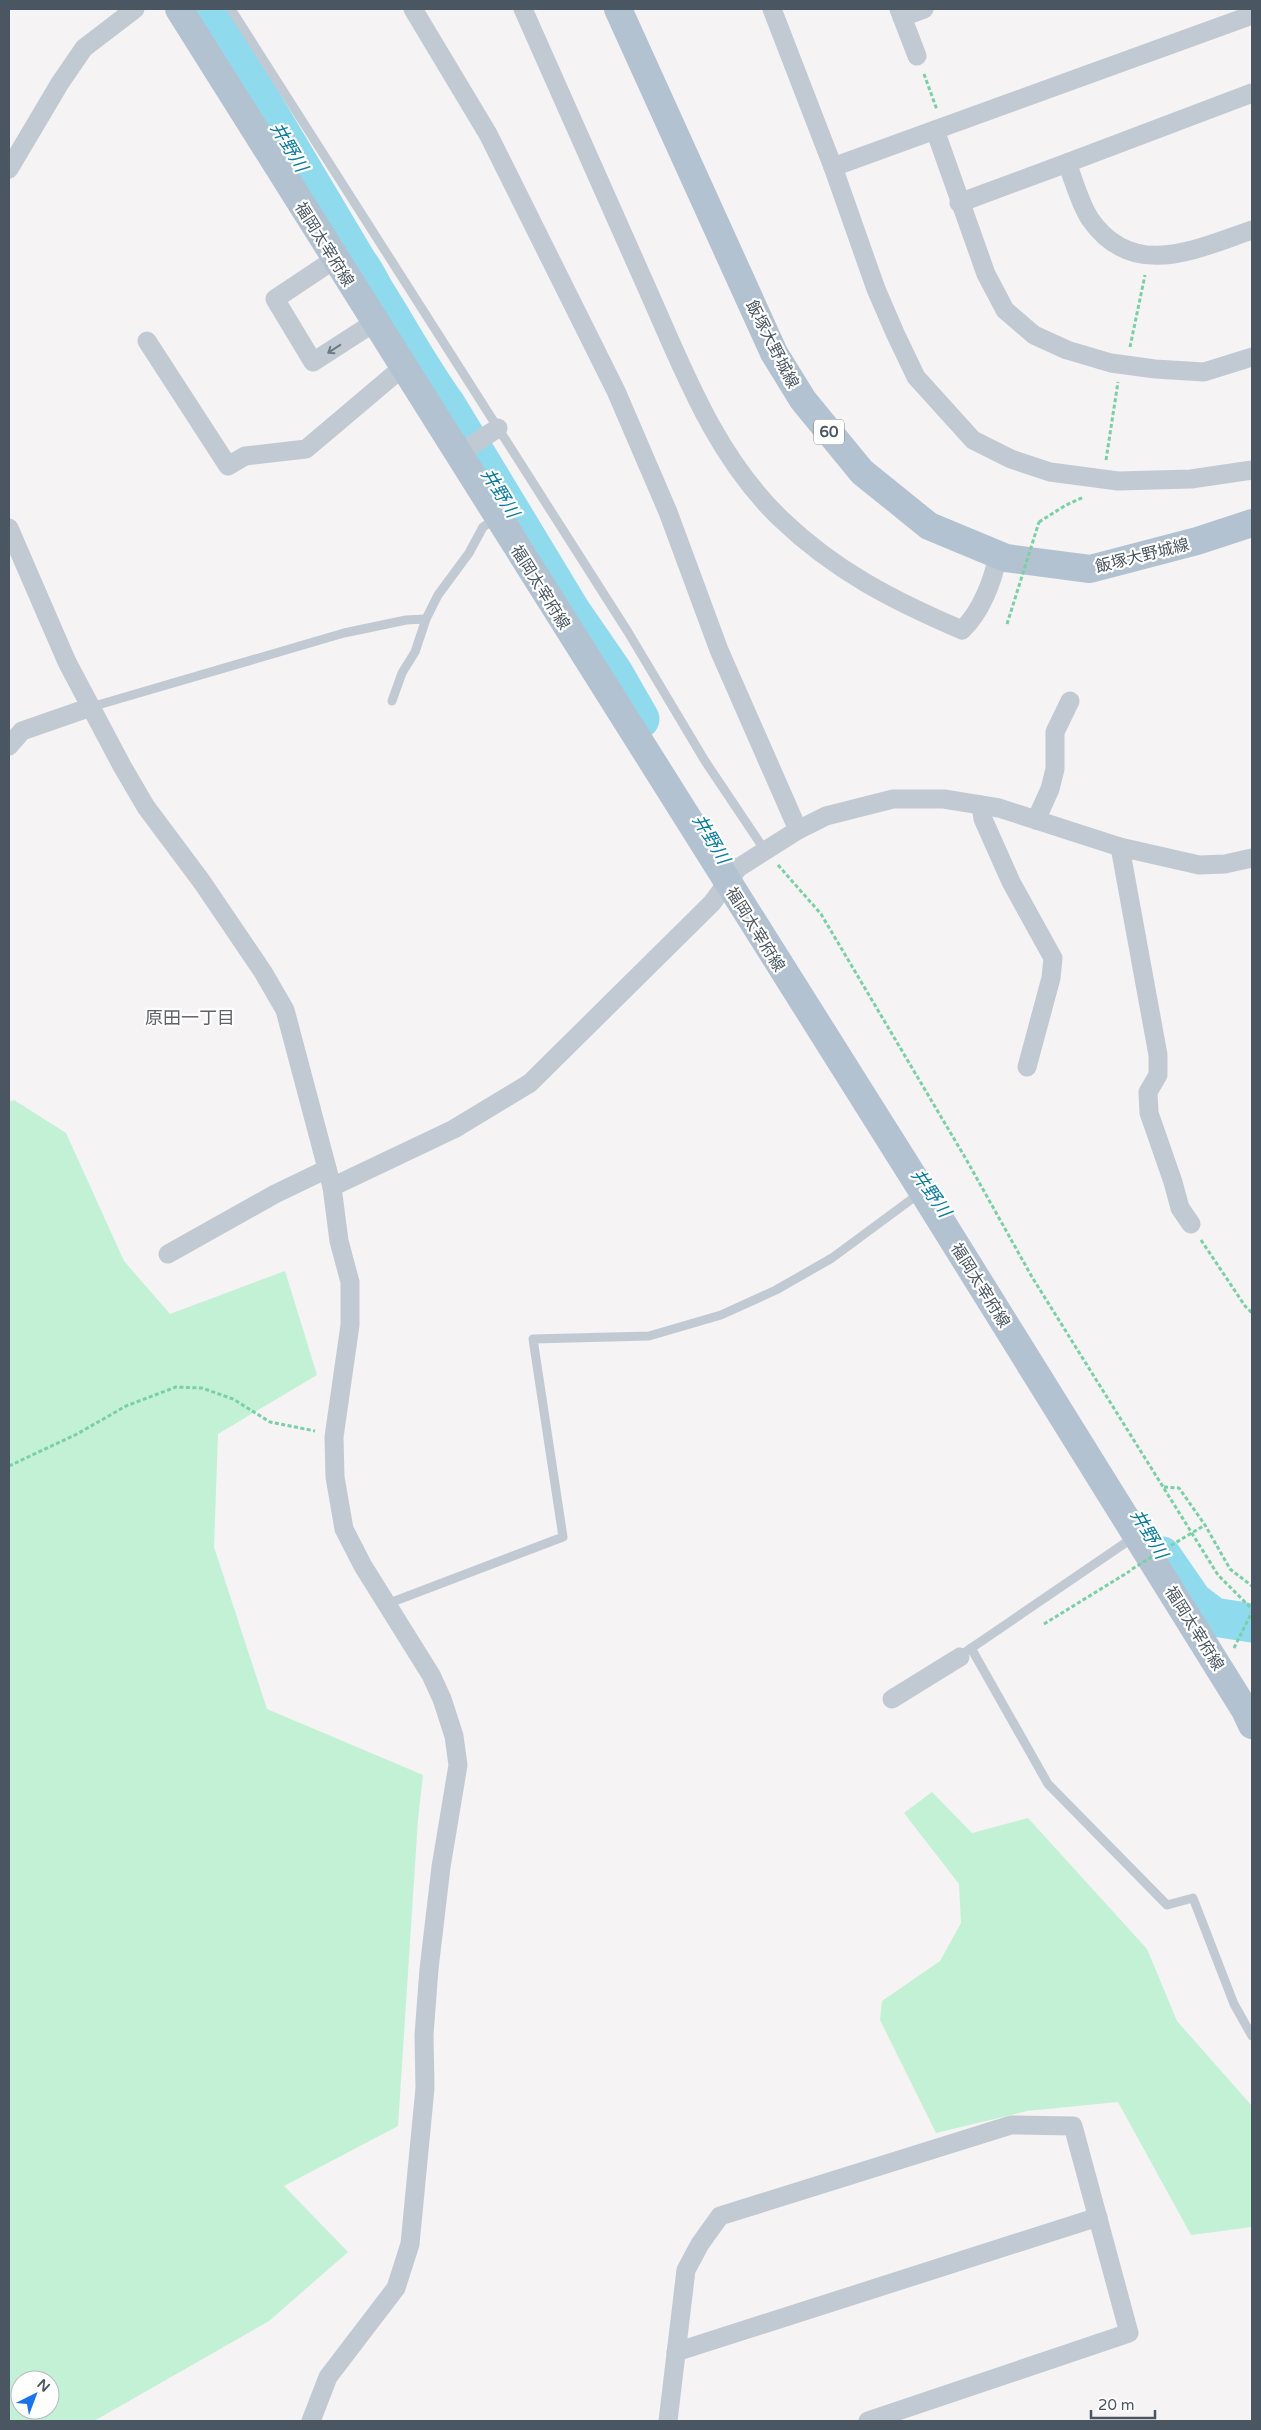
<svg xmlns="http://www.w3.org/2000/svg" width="1261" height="2430" font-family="'Varela Round','Noto Sans JP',sans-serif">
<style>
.green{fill:#c3f1d5;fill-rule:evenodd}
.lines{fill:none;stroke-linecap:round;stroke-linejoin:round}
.river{stroke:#90daee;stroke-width:39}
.path{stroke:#7ad0a6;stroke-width:3;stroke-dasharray:4 2.5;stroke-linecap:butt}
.lane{stroke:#c1cad2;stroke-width:9}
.street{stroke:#c1cad2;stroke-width:19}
.primary{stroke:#b3c2d1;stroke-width:28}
.path-bridge{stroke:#7ad0a6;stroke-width:3;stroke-dasharray:4 2.5;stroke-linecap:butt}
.oneway{stroke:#6e7983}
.labels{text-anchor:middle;stroke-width:4.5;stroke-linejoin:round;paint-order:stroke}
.shield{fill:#fff;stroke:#808990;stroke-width:1}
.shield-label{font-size:15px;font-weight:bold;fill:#4a5661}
.street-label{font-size:16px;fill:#4a5661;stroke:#fff}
.water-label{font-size:18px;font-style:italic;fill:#0c7c9b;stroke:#fff}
.neighbourhood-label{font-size:18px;fill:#5f6368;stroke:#fff}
</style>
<rect width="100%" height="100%" fill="#f5f3f3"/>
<g class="green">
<path d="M 14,1100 L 66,1133 L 124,1261 L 170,1314 L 285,1271 L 317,1375 L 218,1434 L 214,1547 L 267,1709 L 423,1775 L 418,1819 L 398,2126 L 284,2186 L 348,2252 L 269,2321 L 94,2421 L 9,2421 L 9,1102 ZM 20,2380 L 50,2380 L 50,2410 L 20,2410 Z"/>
<polygon points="932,1792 972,1833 1028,1818 1147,1949 1177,2021 1252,2106 1252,2227 1191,2235 1118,2102 1027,2111 936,2133 880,2020 882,2001 940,1961 961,1923 959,1884 904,1813"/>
</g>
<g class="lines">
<g class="river">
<path d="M 207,9 L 358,263 C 366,273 370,283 376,293 C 400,331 421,370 447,406 L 571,611 L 613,672 L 640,719"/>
<polyline points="1162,1556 1193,1601 1214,1617 1252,1623"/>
</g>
<g class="path">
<polyline points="924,74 937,110"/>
<polyline points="1130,347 1145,275"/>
<polyline points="1106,460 1118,382"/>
<polyline points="1039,522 1066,505 1084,497"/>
<polyline points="778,865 821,914 966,1159 1032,1277 1218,1575 1252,1609"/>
<polyline points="1201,1240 1245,1306 1252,1313"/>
<polyline points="9,1466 77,1434 126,1406 176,1387 202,1388 233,1399 270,1422 315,1431"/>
<polyline points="1164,1487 1179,1488 1205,1525 1230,1569 1252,1586"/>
<polyline points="1044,1624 1130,1571"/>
<polyline points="1234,1648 1252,1612"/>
</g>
<g class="lane">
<polyline points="231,9 628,632 705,761 766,852"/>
<polyline points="392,701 402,673 415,652 426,619 438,595 469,553 483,527 495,519"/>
<polyline points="91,707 344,633 406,620 426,619"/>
<polyline points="387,1604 563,1537 533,1339 649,1336 721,1315 776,1290 832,1258 920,1193"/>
<polyline points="971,1648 1048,1784 1167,1905 1193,1898 1234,2004 1252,2036"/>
<polyline points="967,1651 1134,1537"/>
</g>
<g class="street">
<polyline points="413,9 488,134 616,391 668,512 719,650 798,830"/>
<path d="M 523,9 C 562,98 602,187 642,277 C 680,361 712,453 781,519 C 835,571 894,601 962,630 C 981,612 993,581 998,555"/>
<polyline points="772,9 833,167 876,289 895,333 916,377 973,440 1011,459 1050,472 1118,481 1191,479 1252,470"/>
<polyline points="899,9 917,56"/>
<polyline points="902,17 924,9"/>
<polyline points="935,130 986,274 1005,310 1034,335 1067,350 1111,363 1155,369 1204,372 1252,357"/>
<polyline points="1067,163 1252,93"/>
<polyline points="833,167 1252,15"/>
<polyline points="9,169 60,83 84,48 135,9"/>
<path d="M 959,203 L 1067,163 C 1074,181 1080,204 1090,219 C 1133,281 1196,249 1252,230"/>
<polyline points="335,259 275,299 313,362 375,322"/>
<polyline points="147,341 228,466 245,456 306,449 403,367"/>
<polyline points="458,454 498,428"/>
<polyline points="9,528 67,662 122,766 146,807 202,882 263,972 285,1010 332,1187 339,1241 350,1282 350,1325 334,1437 335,1477 344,1529 363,1566 431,1675 442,1699 454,1736 458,1765 441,1867 429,1969 424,2035 425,2088 410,2244 396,2288 328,2377 311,2421"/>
<polyline points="9,746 22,731 91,707"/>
<polyline points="981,805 983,819 1011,882 1053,958 1051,978 1027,1067"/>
<polyline points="1036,820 1050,789 1055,769 1055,732 1070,701"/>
<polyline points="1120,847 1158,1055 1158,1075 1148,1092 1149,1113 1173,1182 1180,1208 1191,1224"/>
<polyline points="332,1187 454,1129 530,1083 712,903 738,868 798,830 826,816 893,799 944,799 999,808 1120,847 1199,865 1225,864 1252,858"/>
<polyline points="168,1254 275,1194 327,1169"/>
<polyline points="892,1699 960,1657"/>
<polyline points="676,2352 1098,2217"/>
<polyline points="668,2421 686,2270 700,2244 720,2216 1011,2125 1073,2126 1129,2333 868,2421"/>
</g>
<g class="primary">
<polyline points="179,9 923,1192 1245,1710 1252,1725"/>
<polyline points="618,9 774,353 803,400 862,472 929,526 1006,558 1090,569 1197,541 1252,523"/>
</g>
<g class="path-bridge">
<polyline points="1007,624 1039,522"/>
<polyline points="1132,1569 1205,1525"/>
</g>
</g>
<defs><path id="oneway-shaft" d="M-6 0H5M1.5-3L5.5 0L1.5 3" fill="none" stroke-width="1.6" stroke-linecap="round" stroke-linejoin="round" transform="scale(1.25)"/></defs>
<use class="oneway" href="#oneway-shaft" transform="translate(334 349) rotate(147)"/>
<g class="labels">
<rect class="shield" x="814" y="419.5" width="30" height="25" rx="4"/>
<g class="shield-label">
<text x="829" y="437">60</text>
</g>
<g class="street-label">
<text transform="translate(325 244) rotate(58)" y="6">福岡太宰府線</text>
<text transform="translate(773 344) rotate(63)" y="6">飯塚大野城線</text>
<text transform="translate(1142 555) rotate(-14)" y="6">飯塚大野城線</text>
<text transform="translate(541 587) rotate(58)" y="6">福岡太宰府線</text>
<text transform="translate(756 929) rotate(58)" y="6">福岡太宰府線</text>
<text transform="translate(981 1285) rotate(58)" y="6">福岡太宰府線</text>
<text transform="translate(1195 1628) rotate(58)" y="6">福岡太宰府線</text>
</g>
<g class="water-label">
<text transform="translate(289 147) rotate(59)" y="6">井野川</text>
<text transform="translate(500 493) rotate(58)" y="6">井野川</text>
<text transform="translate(711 839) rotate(59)" y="6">井野川</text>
<text transform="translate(931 1193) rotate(55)" y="6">井野川</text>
<text transform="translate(1149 1534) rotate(59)" y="6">井野川</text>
</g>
<g class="neighbourhood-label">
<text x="190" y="1024">原田一丁目</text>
</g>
</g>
<rect width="1261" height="2430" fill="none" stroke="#4a5661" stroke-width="20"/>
<g transform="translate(35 2395) rotate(42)"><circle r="24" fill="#ffffff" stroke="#b7bbc0"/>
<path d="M0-4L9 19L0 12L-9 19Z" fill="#1a73e8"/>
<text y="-8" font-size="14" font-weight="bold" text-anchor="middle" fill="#4a5661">N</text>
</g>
<path d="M1091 2410v8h64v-8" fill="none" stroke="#4a5661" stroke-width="2.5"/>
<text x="1098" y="2410" font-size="15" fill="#4a5661" stroke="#ffffff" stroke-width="4" paint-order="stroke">20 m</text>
</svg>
